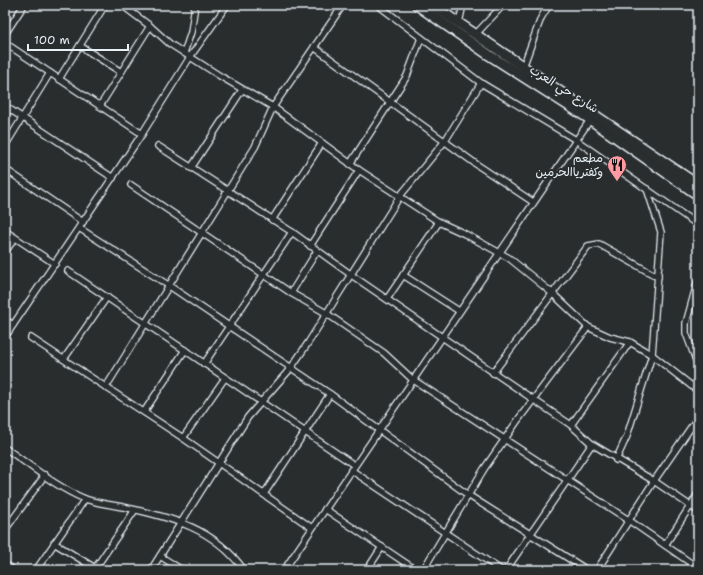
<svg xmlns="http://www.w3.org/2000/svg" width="703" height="575" font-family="'Shantell Sans','Playpen Sans Arabic',sans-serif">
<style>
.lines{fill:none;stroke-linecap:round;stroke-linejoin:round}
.minor-casing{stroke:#e8f1f8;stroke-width:8}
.primary-casing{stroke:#e8f1f8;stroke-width:12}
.minor{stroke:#2a2d2e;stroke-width:5.5}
.primary{stroke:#2a2d2e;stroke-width:9}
.labels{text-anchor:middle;stroke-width:4;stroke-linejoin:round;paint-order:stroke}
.street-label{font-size:12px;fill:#e8f1f8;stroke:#2a2d2e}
.poi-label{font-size:12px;fill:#e8f1f8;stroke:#2a2d2e;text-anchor:end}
</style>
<rect width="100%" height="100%" fill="#2a2d2e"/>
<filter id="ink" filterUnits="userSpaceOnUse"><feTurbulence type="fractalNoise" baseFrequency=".025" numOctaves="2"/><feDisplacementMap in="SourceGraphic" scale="8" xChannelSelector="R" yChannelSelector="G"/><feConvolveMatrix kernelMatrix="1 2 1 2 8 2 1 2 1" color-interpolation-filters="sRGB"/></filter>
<g filter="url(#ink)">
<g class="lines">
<g class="minor-casing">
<g id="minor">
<polyline points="122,5 150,26 170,44 220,76 273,107 359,170 439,222 465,234 509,258 552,293 588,327 610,337 630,342 652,355 698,391"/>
<polyline points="378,5 481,83 576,140 698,225"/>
<polyline points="459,23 463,5"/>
<polyline points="5,34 24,5"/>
<polyline points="475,35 503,5"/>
<polyline points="5,43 142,134"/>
<polyline points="80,46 121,72"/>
<polyline points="314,47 476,164 533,202"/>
<polyline points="184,53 191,32 195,5"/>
<polyline points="523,67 541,18 549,5"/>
<polyline points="59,79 105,5"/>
<polyline points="5,106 113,178"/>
<polyline points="100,106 150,26"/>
<polyline points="5,146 50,73"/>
<polyline points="158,146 292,232 350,274 534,400 571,425 592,444 654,481 698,511"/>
<polyline points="350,164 407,76 421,38"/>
<polyline points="191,168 242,90"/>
<polyline points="5,169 83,222"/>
<polyline points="131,185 291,293 326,313 384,353 412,379 630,521 698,568"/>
<polyline points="272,220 322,143"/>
<polyline points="79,228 168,285 330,394 468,495 587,570"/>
<polyline points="5,231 55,264"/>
<polyline points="310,246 359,170"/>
<polyline points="5,252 15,238"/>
<polyline points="68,271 354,465"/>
<polyline points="403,275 459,311"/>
<polyline points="698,280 686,323 686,333 698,366"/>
<polyline points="291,293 317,251"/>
<polyline points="387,299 439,222"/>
<polyline points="5,320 13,325"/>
<polyline points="5,337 142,134 190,57 227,5"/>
<polyline points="31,338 183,438 312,528"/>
<polyline points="64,359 107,297"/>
<polyline points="204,364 292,232"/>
<polyline points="493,373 588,246 599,244 658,277"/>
<polyline points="106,387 255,147 273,107 343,5"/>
<polyline points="144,412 185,350"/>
<polyline points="571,425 630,342"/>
<polyline points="183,438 225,378"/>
<path d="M 5,448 C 30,465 56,487 85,499 C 97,503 111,505 123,507 C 172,518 213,527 244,570"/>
<polyline points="616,460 627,436 652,355 661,232 647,189"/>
<polyline points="351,470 501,570"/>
<polyline points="264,494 330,394"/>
<polyline points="325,509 416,570"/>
<polyline points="5,530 45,475"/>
<polyline points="54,543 95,568"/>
<polyline points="665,545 698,494"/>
<polyline points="160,556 182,570"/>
<polyline points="5,564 13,570"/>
<polyline points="36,570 85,499"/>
<polyline points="94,570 135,510"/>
<polyline points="151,570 248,417 291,368 308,343 400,196 445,141 481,83"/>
<polyline points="284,570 592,117"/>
<polyline points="367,570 382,547"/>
<polyline points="423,570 484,469 518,420 588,327"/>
<polyline points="506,570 592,444"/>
<polyline points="597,570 654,481 698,417"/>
</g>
</g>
<g class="primary-casing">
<g id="primary">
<polyline points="417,5 489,55 591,120 698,195"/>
<polyline points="432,5 698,185"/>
</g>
</g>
<use href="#minor" class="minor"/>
<use href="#primary" class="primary"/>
</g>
</g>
<defs>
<g id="restaurant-pin" transform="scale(1)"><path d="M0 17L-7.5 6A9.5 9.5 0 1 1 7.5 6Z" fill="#ff9aa2" stroke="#2a2d2e"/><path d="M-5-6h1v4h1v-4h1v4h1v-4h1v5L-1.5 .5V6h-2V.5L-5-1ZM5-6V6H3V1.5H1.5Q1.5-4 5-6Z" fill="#111"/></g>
</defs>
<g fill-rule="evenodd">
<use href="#restaurant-pin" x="617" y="165"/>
</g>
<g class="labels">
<g class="street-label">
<text transform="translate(564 89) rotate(32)" y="4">شارع حي العرب</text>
</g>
<g class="poi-label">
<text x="603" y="162">مطعم<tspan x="603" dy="14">وكفترياالحرمين</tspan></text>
</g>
</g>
<rect width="703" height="575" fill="none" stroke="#2a2d2e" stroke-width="20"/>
<rect x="10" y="10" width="683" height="555" fill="none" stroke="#e8f1f8" stroke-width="1.5" filter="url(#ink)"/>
<path d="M28 44v6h100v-6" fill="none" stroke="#e8f1f8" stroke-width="2"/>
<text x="34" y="44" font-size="12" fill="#e8f1f8" stroke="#2a2d2e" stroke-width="3" paint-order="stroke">100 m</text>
</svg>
